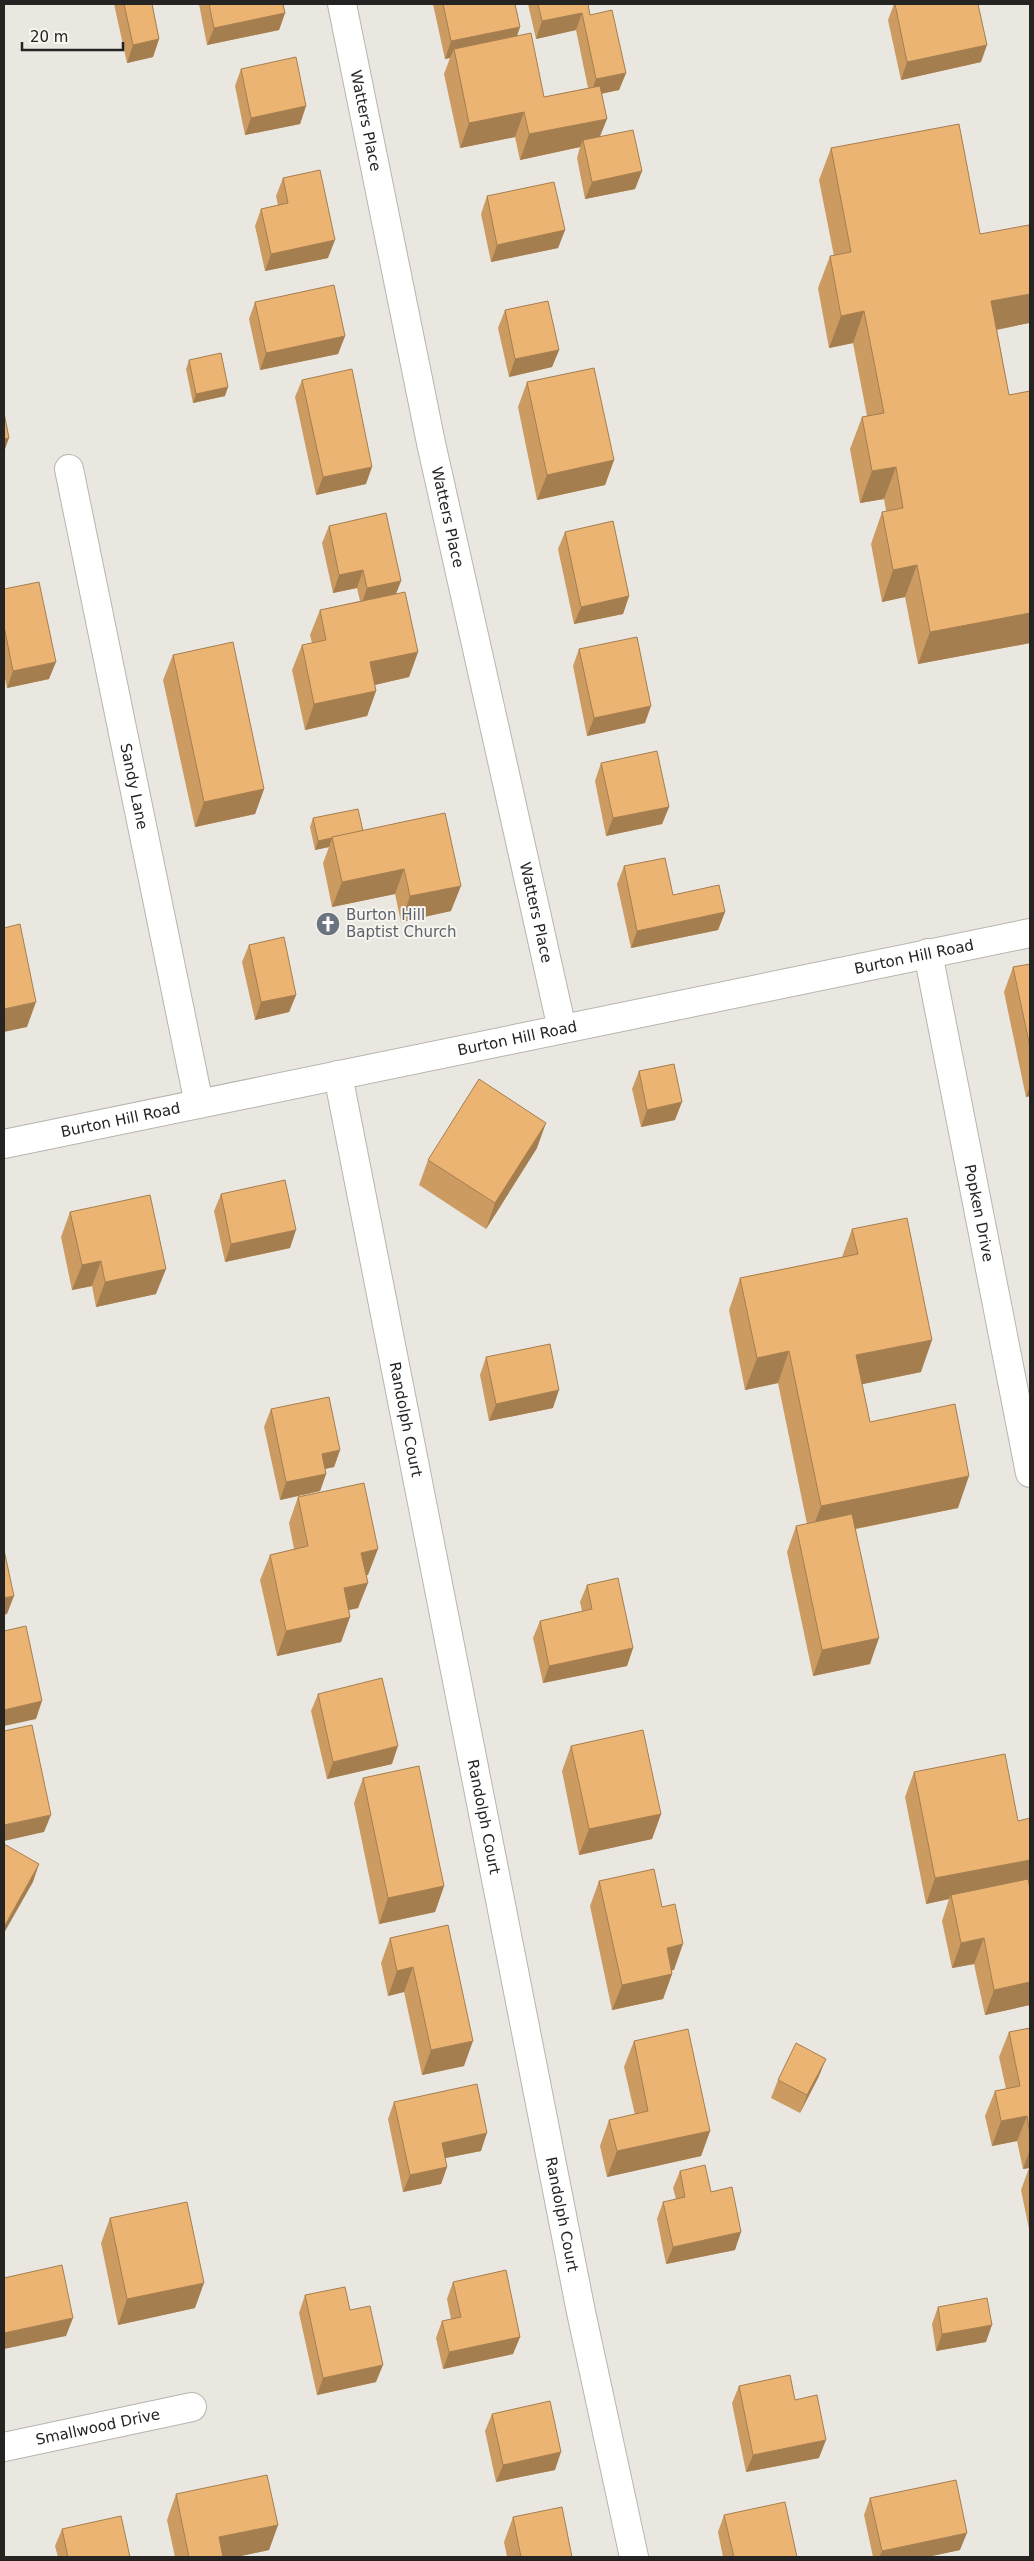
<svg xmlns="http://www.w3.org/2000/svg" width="1034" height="2561" font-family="'DejaVu Sans',sans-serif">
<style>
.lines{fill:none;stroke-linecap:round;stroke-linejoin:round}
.minor-casing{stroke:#b7b5af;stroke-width:30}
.minor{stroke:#fff;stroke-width:28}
.wall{fill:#cb9b62}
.shaded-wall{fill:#a57e50}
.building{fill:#ecb472;stroke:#a57e50}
.labels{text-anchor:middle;stroke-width:4;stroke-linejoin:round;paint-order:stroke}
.street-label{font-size:15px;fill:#252422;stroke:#f7f5ee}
.worship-label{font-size:15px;fill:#5b616d;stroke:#f7f5ee;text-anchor:start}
</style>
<rect width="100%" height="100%" fill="#eae7e1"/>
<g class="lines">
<g class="minor-casing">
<g id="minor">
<path id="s1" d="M 342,4 L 431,443 L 562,1029"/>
<path id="s2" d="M 69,469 L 199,1104"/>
<path id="s3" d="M 928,953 L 1030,1473"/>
<path id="s4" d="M 338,1075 L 581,2312 L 634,2557"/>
<path id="s5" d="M 4,1144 L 1030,933"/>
<path id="s6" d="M 4,2447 L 192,2407"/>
</g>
</g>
<use href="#minor" class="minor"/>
</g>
<g class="wall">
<polygon points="114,4 152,4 159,39 153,57 127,63"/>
<polygon points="199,4 283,4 285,13 279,30 207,45"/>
<polygon points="433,4 515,4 520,27 517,36 544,97 588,88 576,30 536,39 528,4 588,4 590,15 626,73 619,90 601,94 600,137 642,171 635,189 585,199 577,158 580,147 520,160 515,137 460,148 444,74 450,58 445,59"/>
<polygon points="894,4 978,4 981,62 901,80 888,20"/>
<polygon points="241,69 306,106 300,124 245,135 235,86"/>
<polygon points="831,148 980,234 1029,323 997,330 1009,395 1030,391 1030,643 918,664 905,597 882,602 871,544 882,512 886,511 884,499 860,503 850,449 862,417 867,416 853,343 829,348 818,288 830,256 834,256 819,180"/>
<polygon points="283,178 328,258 265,271 255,226 261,209 278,205 276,196"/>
<polygon points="487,196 565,230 558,248 491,262 481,214"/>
<polygon points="255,302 345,336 338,354 260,370 249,319"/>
<polygon points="505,310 559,350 552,367 509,377 498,328"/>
<polygon points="189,360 225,396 193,403 186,369"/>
<polygon points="302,380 366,484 316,495 295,397"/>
<polygon points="527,382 614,460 605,485 537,500 518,407"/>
<polygon points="329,526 401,581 396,593 418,652 409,677 375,685 376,691 367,716 305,730 292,670 302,645 312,643 310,635 320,610 360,601 357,588 333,593 322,543"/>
<polygon points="565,532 629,596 623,614 574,624 558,549"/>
<polygon points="4,589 49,679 7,688 4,674"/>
<polygon points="579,649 645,723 587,736 573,666"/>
<polygon points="173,655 264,789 255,814 195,827 163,680"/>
<polygon points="601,763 669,807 662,824 606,836 595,781"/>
<polygon points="313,818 363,831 451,911 401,922 395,894 332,907 323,863 329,847 315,850 310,827"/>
<polygon points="624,866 673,895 725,912 718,930 631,948 617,884"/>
<polygon points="249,945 296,995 289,1012 255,1020 242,962"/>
<polygon points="1030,964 1030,1096 1026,1097 1004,992 1013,967"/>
<polygon points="639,1071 675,1120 641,1127 632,1089"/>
<polygon points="537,1148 486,1229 419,1185 428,1160"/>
<polygon points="221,1194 290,1248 225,1262 214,1211"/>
<polygon points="70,1212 156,1294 96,1307 92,1286 72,1290 61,1237"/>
<polygon points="852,1229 921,1372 862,1384 870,1422 958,1508 856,1529 870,1664 813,1676 787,1552 796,1526 807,1524 778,1383 745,1390 729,1310 740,1278 842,1257"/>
<polygon points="486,1357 553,1408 489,1421 480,1375"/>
<polygon points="271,1409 340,1450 334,1467 325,1469 326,1474 320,1491 280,1500 264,1427"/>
<polygon points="298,1497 368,1575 366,1575 358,1608 349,1610 350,1617 341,1642 277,1656 260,1580 270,1555 294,1549 289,1523"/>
<polygon points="587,1585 633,1648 627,1666 543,1683 533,1638 540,1621 582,1611 580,1602"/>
<polygon points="318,1694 392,1764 327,1779 311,1711"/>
<polygon points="571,1746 661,1814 652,1839 579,1855 562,1771"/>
<polygon points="914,1772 1029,1883 1030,2005 985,2015 974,1964 952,1968 942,1921 949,1899 926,1904 905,1797"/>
<polygon points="363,1778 444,1886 435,1912 379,1924 354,1803"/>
<polygon points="599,1881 674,1970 672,1970 672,1974 663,1999 612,2010 590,1906"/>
<polygon points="448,1925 464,2066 422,2075 404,1992 388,1996 381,1963 390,1938"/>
<polygon points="1030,2028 1030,2234 1021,2190 1029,2168 1023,2169 1017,2141 992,2146 985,2116 995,2091 1006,2089 999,2057 1009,2032"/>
<polygon points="634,2041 710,2131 701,2156 607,2177 600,2146 609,2120 635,2115 624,2067"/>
<polygon points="819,2076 800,2113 771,2098 778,2080"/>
<polygon points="394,2102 481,2151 445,2158 447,2167 441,2184 403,2192 388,2119"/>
<polygon points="680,2171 735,2250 666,2264 657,2219 663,2202 676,2199 673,2188"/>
<polygon points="110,2218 195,2308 118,2325 101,2243"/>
<polygon points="453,2282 520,2337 513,2354 443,2369 436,2338 442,2321 451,2319 447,2299"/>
<polygon points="305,2295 350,2310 376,2382 317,2395 299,2313"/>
<polygon points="938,2307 986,2342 936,2351 932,2324"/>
<polygon points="739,2386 795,2400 819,2458 746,2472 732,2403"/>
<polygon points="492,2414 555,2470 496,2482 485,2431"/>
<polygon points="176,2494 278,2525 269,2550 236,2557 175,2557 167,2520"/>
<polygon points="870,2498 960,2550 927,2557 873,2557 864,2515"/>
<polygon points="724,2515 797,2557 723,2557 718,2532"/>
<polygon points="513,2517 572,2557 507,2557 504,2542"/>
<polygon points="62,2529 130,2557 58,2557 55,2546"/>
</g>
<g class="shaded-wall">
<polygon points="285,13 279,30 207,45 214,28"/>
<polygon points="582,13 576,30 536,39 542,21"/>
<polygon points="520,27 514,44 454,49 450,58 445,59 451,41"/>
<polygon points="159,39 153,57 127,63 133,45"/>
<polygon points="987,45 981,62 901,80 907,62"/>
<polygon points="626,73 619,90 590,96 596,79"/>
<polygon points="306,106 300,124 245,135 251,118"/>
<polygon points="524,112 515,137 460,148 469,123"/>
<polygon points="607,119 597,144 583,140 580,147 520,160 529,134"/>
<polygon points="642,171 635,189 585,199 592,182"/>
<polygon points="565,230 558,248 491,262 497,245"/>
<polygon points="335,240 328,258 265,271 271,254"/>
<polygon points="1030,294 1030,321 1029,323 979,333 991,301"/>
<polygon points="864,311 853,343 829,348 841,316"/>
<polygon points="345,336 338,354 260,370 266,353"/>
<polygon points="559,350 552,367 509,377 515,359"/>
<polygon points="228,387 225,396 193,403 196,394"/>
<polygon points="9,438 4,452 4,439"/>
<polygon points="614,460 605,485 537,500 547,475"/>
<polygon points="372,467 366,484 316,495 323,477"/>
<polygon points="896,467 884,499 860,503 872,471"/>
<polygon points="917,565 905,597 882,602 893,570"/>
<polygon points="363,570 357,588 333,593 339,575"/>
<polygon points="401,581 394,599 361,606 367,588"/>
<polygon points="629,596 623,614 574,624 581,607"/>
<polygon points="1030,613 1030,643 918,664 930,632"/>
<polygon points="418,652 409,677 361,688 370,662"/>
<polygon points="56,662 49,679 7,688 13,671"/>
<polygon points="376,691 367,716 305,730 314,704"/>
<polygon points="651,706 645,723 587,736 594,718"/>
<polygon points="264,789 255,814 195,827 204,802"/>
<polygon points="669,807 662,824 606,836 613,818"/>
<polygon points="332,838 329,847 315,850 318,841"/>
<polygon points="404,869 395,894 332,907 342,882"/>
<polygon points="461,886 451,911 401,922 410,896"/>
<polygon points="725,912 718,930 631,948 637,931"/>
<polygon points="296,995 289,1012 255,1020 261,1002"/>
<polygon points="36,1002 27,1027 4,1032 4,1009"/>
<polygon points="1030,1086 1030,1096 1026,1097"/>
<polygon points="682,1102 675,1120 641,1127 647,1110"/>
<polygon points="546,1123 537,1148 486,1229 495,1203"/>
<polygon points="296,1230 290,1248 225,1262 231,1244"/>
<polygon points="101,1261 92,1286 72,1290 82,1265"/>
<polygon points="166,1269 156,1294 96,1307 105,1282"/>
<polygon points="932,1340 921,1372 844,1388 856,1355"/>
<polygon points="789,1351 778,1383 745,1390 757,1358"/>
<polygon points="559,1390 553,1408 489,1421 496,1404"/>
<polygon points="340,1450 334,1467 315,1471 322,1454"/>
<polygon points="326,1474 320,1491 280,1500 286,1482"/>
<polygon points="969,1476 958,1508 809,1538 821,1506"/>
<polygon points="378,1549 368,1575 352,1578 361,1553"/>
<polygon points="368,1583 358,1608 335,1613 344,1588"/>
<polygon points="14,1596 7,1614 4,1615 4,1598"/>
<polygon points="350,1617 341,1642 277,1656 286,1631"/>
<polygon points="879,1638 870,1664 813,1676 822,1650"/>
<polygon points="633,1648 627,1666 543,1683 549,1666"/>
<polygon points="42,1701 36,1719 4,1726 4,1710"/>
<polygon points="398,1746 392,1764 327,1779 333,1762"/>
<polygon points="661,1814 652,1839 579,1855 589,1829"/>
<polygon points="51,1815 44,1832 4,1841 4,1825"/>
<polygon points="1030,1860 1030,1883 951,1899 951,1895 949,1899 926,1904 935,1878"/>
<polygon points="39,1864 33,1882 4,1933 4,1927"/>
<polygon points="444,1886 435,1912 379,1924 388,1898"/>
<polygon points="984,1938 974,1964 952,1968 961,1943"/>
<polygon points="683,1944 674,1970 658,1973 667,1948"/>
<polygon points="413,1967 404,1992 388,1996 397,1971"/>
<polygon points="672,1974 663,1999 612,2010 622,1985"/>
<polygon points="1030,1982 1030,2005 985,2015 994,1990"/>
<polygon points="473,2041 464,2066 422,2075 431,2050"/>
<polygon points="826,2059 819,2076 800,2113 807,2095"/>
<polygon points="1027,2116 1017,2141 992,2146 1001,2121"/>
<polygon points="710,2131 701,2156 607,2177 617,2151"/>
<polygon points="487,2133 481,2151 436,2160 442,2143"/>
<polygon points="1030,2149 1030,2165 1029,2168 1023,2169"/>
<polygon points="447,2167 441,2184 403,2192 410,2175"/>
<polygon points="741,2232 735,2250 666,2264 673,2247"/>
<polygon points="204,2283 195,2308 118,2325 127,2299"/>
<polygon points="73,2318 66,2336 4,2349 4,2333"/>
<polygon points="992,2325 986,2342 936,2351 942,2334"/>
<polygon points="520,2337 513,2354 443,2369 449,2352"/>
<polygon points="383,2365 376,2382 317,2395 323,2378"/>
<polygon points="826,2440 819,2458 746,2472 753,2455"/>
<polygon points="561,2452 555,2470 496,2482 503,2465"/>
<polygon points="278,2525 269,2550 236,2557 212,2557 219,2537"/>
<polygon points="967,2533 960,2550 927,2557 879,2557 882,2551"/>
</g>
<g class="building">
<polygon points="124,4 152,4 159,39 133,45"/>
<polygon points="209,4 283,4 285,13 214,28"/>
<polygon points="443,4 515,4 520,27 451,41"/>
<polygon points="538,4 588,4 590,15 612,10 626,73 596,79 582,13 542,21"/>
<polygon points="895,4 978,4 987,45 907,62"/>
<polygon points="531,33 544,97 600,86 607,119 529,134 524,112 469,123 454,49"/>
<polygon points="296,57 306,106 251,118 241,69"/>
<polygon points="959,124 980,234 1029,225 1030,234 1030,294 991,301 1009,395 1030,391 1030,613 930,632 917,565 893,570 882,512 903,508 896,467 872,471 862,417 884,413 864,311 841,316 830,256 851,252 831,148"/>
<polygon points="633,130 642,171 592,182 583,140"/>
<polygon points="320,170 335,240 271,254 261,209 288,203 283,178"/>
<polygon points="554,182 565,230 497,245 487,196"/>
<polygon points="334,285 345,336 266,353 255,302"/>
<polygon points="548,301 559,350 515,359 505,310"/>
<polygon points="221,353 228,387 196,394 189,360"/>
<polygon points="594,368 614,460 547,475 527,382"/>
<polygon points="352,369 372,467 323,477 302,380"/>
<polygon points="4,413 9,438 4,439"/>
<polygon points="386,513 401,581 367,588 363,570 339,575 329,526"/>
<polygon points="613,521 629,596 581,607 565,532"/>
<polygon points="39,582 56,662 13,671 4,626 4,589"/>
<polygon points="405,592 418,652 370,662 376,691 314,704 302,645 326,640 320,610"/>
<polygon points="637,637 651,706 594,718 579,649"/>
<polygon points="233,642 264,789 204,802 173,655"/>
<polygon points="657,751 669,807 613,818 601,763"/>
<polygon points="358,809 363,831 318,841 313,818"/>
<polygon points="445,813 461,886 410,896 404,869 342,882 332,837"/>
<polygon points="665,858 673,895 719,885 725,912 637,931 624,866"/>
<polygon points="20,924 36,1002 4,1009 4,928"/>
<polygon points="284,937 296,995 261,1002 249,945"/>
<polygon points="1030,964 1030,1047 1013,967"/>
<polygon points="674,1064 682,1102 647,1110 639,1071"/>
<polygon points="479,1079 546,1123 495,1203 428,1160"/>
<polygon points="285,1180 296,1230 231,1244 221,1194"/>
<polygon points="150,1195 166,1269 105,1282 101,1261 82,1265 70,1212"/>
<polygon points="907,1218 932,1340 856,1355 870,1422 955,1404 969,1476 821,1506 789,1351 757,1358 740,1278 858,1254 852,1229"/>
<polygon points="550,1344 559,1390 496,1404 486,1357"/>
<polygon points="329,1397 340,1450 322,1454 326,1474 286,1482 271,1409"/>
<polygon points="364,1483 378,1549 361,1553 368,1583 344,1588 350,1617 286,1631 270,1555 308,1546 298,1497"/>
<polygon points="852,1514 879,1638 822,1650 796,1526"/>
<polygon points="4,1550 14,1596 4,1598"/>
<polygon points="618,1578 633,1648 549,1666 540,1621 592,1609 587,1585"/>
<polygon points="26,1626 42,1701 4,1710 4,1631"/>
<polygon points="382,1678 398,1746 333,1762 318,1694"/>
<polygon points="32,1725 51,1815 4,1825 4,1731"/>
<polygon points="643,1730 661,1814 589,1829 571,1746"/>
<polygon points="1005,1754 1018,1821 1030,1818 1030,1860 935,1878 914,1772"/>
<polygon points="419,1766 444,1886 388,1898 363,1778"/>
<polygon points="4,1844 39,1864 4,1927"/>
<polygon points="654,1869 662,1907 675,1904 683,1944 667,1948 672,1974 622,1985 599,1881"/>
<polygon points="1028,1879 1030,1889 1030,1982 994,1990 984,1938 961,1943 951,1895"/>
<polygon points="448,1925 473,2041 431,2050 413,1967 397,1971 390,1938"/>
<polygon points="1030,2028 1030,2134 1027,2116 1001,2121 995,2091 1020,2086 1009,2032"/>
<polygon points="688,2029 710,2131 617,2151 609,2120 648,2111 634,2041"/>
<polygon points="796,2043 826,2059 807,2095 778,2080"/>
<polygon points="477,2084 487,2133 442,2143 447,2167 410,2175 394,2102"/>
<polygon points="705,2165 711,2192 732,2187 741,2232 673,2247 663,2202 685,2197 680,2171"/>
<polygon points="187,2202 204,2283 127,2299 110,2218"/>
<polygon points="62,2265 73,2318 4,2333 4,2278"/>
<polygon points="506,2270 520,2337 449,2352 442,2321 461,2317 453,2282"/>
<polygon points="345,2287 350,2310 370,2306 383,2365 323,2378 305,2295"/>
<polygon points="987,2298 992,2325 942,2334 938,2307"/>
<polygon points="790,2375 795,2400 817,2395 826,2440 753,2455 739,2386"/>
<polygon points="550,2401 561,2452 503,2465 492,2414"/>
<polygon points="267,2475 278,2525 219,2537 223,2557 189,2557 176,2494"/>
<polygon points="956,2480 967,2533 882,2551 870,2498"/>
<polygon points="785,2502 797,2557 734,2557 724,2515"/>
<polygon points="562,2507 572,2557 521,2557 513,2517"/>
<polygon points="121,2516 130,2557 68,2557 62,2529"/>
</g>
<defs>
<g id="church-disc" transform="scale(1.25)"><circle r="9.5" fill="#6b7280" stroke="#f7f5ee"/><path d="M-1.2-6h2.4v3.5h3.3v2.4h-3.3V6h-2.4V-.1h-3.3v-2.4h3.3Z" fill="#fff"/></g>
</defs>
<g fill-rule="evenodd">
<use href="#church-disc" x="328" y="924"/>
</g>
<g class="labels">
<g class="street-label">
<text dy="5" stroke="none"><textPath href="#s1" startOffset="119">Watters Place</textPath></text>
<text dy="5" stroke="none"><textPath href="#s1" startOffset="524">Watters Place</textPath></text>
<text dy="5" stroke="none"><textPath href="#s2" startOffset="324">Sandy Lane</textPath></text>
<text dy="5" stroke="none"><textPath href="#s1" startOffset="929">Watters Place</textPath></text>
<text dy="5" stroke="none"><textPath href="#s5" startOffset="929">Burton Hill Road</textPath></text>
<text dy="5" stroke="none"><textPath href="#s5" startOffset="524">Burton Hill Road</textPath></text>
<text dy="5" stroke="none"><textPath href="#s5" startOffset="119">Burton Hill Road</textPath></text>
<text dy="5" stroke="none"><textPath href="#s3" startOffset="265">Popken Drive</textPath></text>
<text dy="5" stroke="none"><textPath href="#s4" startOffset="351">Randolph Court</textPath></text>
<text dy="5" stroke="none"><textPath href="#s4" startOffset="756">Randolph Court</textPath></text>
<text dy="5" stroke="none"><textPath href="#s4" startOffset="1161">Randolph Court</textPath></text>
<text dy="5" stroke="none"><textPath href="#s6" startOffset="96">Smallwood Drive</textPath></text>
</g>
<g class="worship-label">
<text x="346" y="920">Burton Hill<tspan x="346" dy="17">Baptist Church</tspan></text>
</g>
</g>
<rect width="1034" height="2561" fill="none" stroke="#252422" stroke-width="10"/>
<path d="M22 42v8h101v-8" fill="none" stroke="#252422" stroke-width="2.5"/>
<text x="30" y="42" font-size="15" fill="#252422" stroke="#f7f5ee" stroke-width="4" paint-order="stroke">20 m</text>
</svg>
